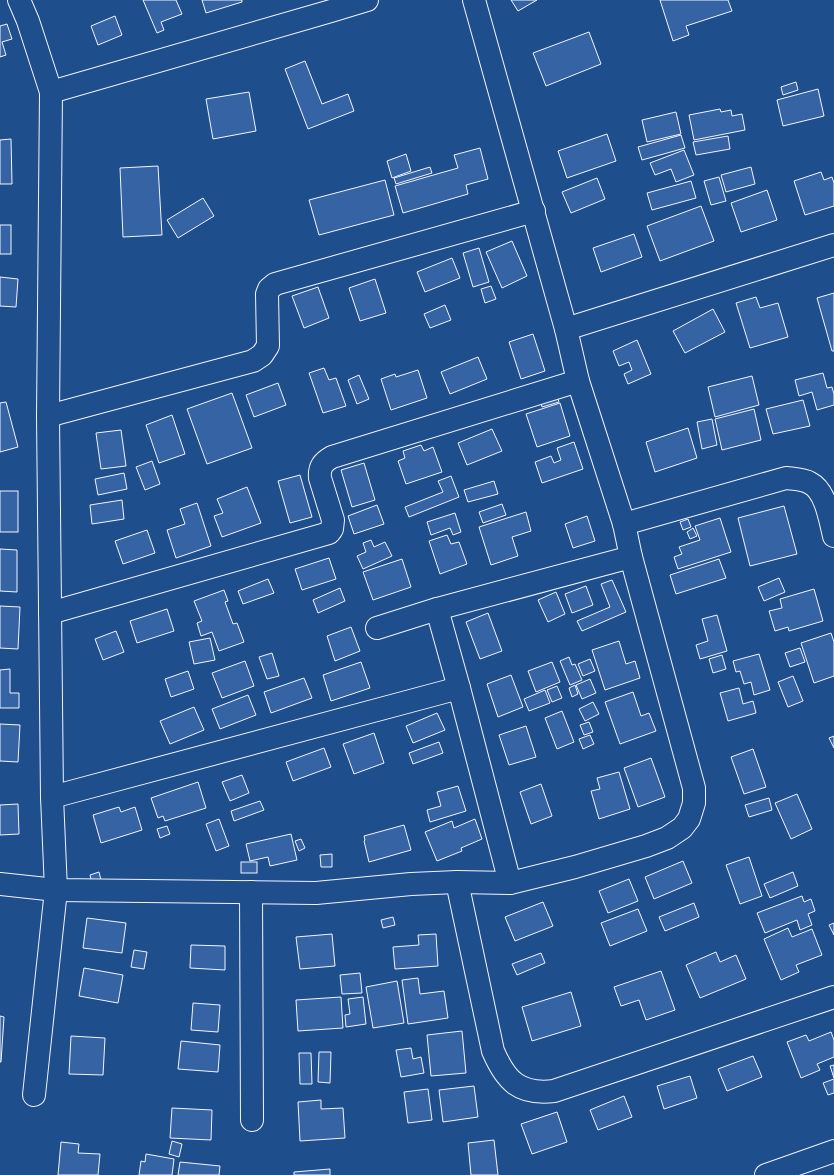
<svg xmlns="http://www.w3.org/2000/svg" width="834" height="1175" font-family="'Varela Round',sans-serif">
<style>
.building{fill:#3563a3;stroke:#f2f6ff}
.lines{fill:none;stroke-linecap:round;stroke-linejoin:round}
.minor-casing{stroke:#f2f6ff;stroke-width:24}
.minor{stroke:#1f4e8c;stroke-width:22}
</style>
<rect width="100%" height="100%" fill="#1f4e8c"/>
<g class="building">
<polygon points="143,0 176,0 182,14 161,22 164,30 157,33"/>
<polygon points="202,0 242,0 242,2 206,13"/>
<polygon points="511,0 537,0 518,11"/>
<polygon points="660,0 728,0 732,11 686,26 689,35 673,41"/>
<polygon points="115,16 122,35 98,45 91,26"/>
<polygon points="7,24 12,39 2,42 6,55 0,57 0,26"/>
<polygon points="589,32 601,64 546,86 533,53"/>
<polygon points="305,61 322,104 348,94 354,111 308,129 285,69"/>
<polygon points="796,82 798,90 783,95 781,87"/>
<polygon points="818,89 824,116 783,126 777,100"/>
<polygon points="249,92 256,131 213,139 206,99"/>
<polygon points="720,109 721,112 731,110 732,116 742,114 745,130 694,140 689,115"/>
<polygon points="676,112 681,134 647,142 642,120"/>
<polygon points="607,134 616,161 567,178 558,151"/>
<polygon points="681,135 685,148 642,160 638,147"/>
<polygon points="728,136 730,149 696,155 693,142"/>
<polygon points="11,139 12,184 0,184 0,140"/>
<polygon points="480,148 488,179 466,185 468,194 403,213 395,186 458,168 454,155"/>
<polygon points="684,150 694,175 676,182 671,169 655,175 650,163"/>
<polygon points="406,154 411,171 392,178 387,161"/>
<polygon points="158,166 162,235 123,237 120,168"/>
<polygon points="430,167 432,173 396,184 394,178"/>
<polygon points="751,167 755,184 726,192 721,175"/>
<polygon points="821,172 824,180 832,177 834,183 834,206 805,215 794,181"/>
<polygon points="719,177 726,201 711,205 704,181"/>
<polygon points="597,178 605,199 571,213 562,192"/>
<polygon points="385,180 394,215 319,235 309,200"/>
<polygon points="691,181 696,198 652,210 647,193"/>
<polygon points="767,190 777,220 741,232 731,203"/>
<polygon points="203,198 214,216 178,238 167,220"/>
<polygon points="701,206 714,241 660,261 647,226"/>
<rect x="0" y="225" width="11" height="29"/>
<polygon points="634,234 642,257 601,272 593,248"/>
<polygon points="512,241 527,276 502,288 486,252"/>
<polygon points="479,248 489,282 473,287 463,253"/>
<polygon points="452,258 460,278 425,292 417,272"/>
<polygon points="0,277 18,279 16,307 0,306"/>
<polygon points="375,279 386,313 360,321 349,288"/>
<polygon points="491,286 496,299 485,303 481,289"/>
<polygon points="318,287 329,318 304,328 292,296"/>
<polygon points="834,293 834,351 832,351 817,298"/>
<polygon points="756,297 760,308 778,303 788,337 750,348 736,303"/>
<polygon points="445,305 451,320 430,328 424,314"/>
<polygon points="713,309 725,332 685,353 673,331"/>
<polygon points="533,334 545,371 521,379 509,342"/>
<polygon points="637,340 651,374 628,384 624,374 632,370 629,362 619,366 613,351"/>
<polygon points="478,357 487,379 450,394 441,372"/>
<polygon points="324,368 329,380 336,378 346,406 323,413 309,373"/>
<polygon points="418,370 427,398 391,410 381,379 395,374 396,377"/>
<polygon points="823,373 827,388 832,387 834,394 834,405 817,410 812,392 799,396 795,380"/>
<polygon points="359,375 369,399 357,404 348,380"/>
<polygon points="752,376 759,405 715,417 708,387"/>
<polygon points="278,383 286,405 254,417 246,395"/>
<polygon points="555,390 559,402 542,407 539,396"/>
<polygon points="232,393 252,448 207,464 187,409"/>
<polygon points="803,400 810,426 773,434 766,409"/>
<polygon points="6,402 18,447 0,452 0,403"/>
<polygon points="560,403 570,436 537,447 526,414"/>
<polygon points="754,409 761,440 722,450 715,419"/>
<polygon points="172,415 185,454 159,463 146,425"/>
<polygon points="712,419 717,445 702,449 697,422"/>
<polygon points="688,428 697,458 655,472 646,442"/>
<polygon points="492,429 502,451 467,465 458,443"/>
<polygon points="121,430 126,466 101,469 96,433"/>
<polygon points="574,442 583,469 542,483 535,462 551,456 554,463 561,460 557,448"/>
<polygon points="421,445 424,451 433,447 442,472 406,484 398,461 405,458 403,451"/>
<polygon points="152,461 160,484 145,490 136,467"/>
<polygon points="364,463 375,500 352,507 341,470"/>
<polygon points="124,473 127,489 98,495 95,479"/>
<polygon points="300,475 312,517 290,523 278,481"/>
<polygon points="451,476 459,497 409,517 405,507 443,492 438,481"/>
<polygon points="494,481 498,494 468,502 464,490"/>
<polygon points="247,487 261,523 222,537 214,516 223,513 217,499"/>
<rect x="0" y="491" width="18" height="41"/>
<polygon points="122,500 124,519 92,524 90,505"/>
<polygon points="197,503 211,546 176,558 167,530 185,524 180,509"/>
<polygon points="502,504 506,515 483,523 479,512"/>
<polygon points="377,505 384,524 354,534 348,516"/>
<polygon points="784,506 797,554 750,566 738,518"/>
<polygon points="526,512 531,531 512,537 518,556 491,565 479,527"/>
<polygon points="455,513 461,532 453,535 450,528 431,535 427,522"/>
<polygon points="587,516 595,541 573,548 565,524"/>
<polygon points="720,518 731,552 678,569 674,557 682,554 679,547 700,540 695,526"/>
<polygon points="688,519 691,527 683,530 680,522"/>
<polygon points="693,528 697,536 690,539 687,532"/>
<polygon points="147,530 155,553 123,564 115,541"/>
<polygon points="447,535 451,544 459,542 467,564 440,574 429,541"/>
<polygon points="371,540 374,547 385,542 392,556 363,569 357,556 366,552 363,543"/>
<polygon points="0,549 17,550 17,592 0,591"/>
<polygon points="329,558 336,579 302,590 295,569"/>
<polygon points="402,559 411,587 373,600 363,572"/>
<polygon points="719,559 726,578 676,594 670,575"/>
<polygon points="779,578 785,592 764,601 758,587"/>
<polygon points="268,579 274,593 243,604 238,591"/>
<polygon points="612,580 626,612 582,631 577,621 610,607 601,584"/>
<polygon points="586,586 593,605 572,613 565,594"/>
<polygon points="340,588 345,601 318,613 313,600"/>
<polygon points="814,589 823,621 789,631 788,627 775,631 769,611 782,608 780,599"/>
<polygon points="224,590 228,601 225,602 233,624 237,623 244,642 219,651 212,632 201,636 197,623 202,621 194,601"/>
<polygon points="556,592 565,614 548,622 538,600"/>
<polygon points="0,606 20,607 18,649 0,648"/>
<polygon points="167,609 174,631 137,643 130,621"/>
<polygon points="488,613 502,651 480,659 466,622"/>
<polygon points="717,615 727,651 700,659 696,645 708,641 702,619"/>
<polygon points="351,627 360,651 335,661 327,636"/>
<polygon points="116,631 124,652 103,660 95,639"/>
<polygon points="831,633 834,642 834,676 814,683 801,643"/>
<polygon points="210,638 215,660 194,664 189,642"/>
<polygon points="619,641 626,664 635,661 640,678 605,690 592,650"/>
<polygon points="800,648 805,662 790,667 785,653"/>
<polygon points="272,653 279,676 267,679 259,657"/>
<polygon points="759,654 770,690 754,695 751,682 744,684 740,671 736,672 733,661"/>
<polygon points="722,655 726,669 713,673 709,659"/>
<polygon points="569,657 572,665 575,664 582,680 570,685 560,661"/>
<polygon points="590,659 595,671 583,676 578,664"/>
<polygon points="245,661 254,686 222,698 212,673"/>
<polygon points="361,662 370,688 331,701 323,675"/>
<polygon points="552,662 560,682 536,692 528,671"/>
<polygon points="10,669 10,693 19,693 19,708 0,708 0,670"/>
<polygon points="188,671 194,689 171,697 165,679"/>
<polygon points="511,675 523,707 498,717 487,684"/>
<polygon points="793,676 803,701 788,707 778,682"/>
<polygon points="304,678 312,698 271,713 264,692"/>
<polygon points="590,679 596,693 582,699 576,685"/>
<polygon points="575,685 578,694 572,697 569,688"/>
<polygon points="557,686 562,698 552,702 547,690"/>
<polygon points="739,688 743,704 753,701 756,713 728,721 720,693"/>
<polygon points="545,690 550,703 529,711 524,699"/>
<polygon points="633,692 641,716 649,713 656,731 620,744 605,702"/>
<polygon points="248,695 256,715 220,729 212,709"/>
<polygon points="593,702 599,714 585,721 579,709"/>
<polygon points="194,707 204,730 170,744 160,721"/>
<polygon points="562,711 574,742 557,749 545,718"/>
<polygon points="437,713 445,730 413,743 406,726"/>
<polygon points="589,722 593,732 584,735 580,725"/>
<polygon points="0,724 20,725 18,762 0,761"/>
<polygon points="526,726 536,757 509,765 499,735"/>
<polygon points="374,733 384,763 354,774 343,744"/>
<polygon points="590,735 594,744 583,749 579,739"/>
<polygon points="834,736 834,748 829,738"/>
<polygon points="439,742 443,753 413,764 409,753"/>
<polygon points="324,748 331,767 293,781 286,762"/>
<polygon points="753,749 766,787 744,794 731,757"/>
<polygon points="651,758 665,797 638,807 624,768"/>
<polygon points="619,772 630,809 599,819 591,791 600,789 597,778"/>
<polygon points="242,775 249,793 230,801 222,782"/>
<polygon points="198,782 206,808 165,821 163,816 158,818 151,798"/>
<polygon points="541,784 552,816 531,824 520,792"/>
<polygon points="458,786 466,811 430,822 427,810 441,806 437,792"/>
<polygon points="797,794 812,829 791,839 775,803"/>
<polygon points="769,798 772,810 749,817 745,805"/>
<polygon points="260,801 264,810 234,821 231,811"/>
<polygon points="18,804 19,834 0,835 0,805"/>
<polygon points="119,807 121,812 135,807 142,830 101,843 93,815"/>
<polygon points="219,819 229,846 216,851 206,824"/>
<polygon points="475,819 482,839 461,848 462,851 437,861 425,832 452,821 454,828"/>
<polygon points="404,825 411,850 369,862 364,841 365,840 364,836"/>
<polygon points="167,826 170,834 160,838 157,829"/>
<polygon points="291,834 297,860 270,866 268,857 250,861 246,844"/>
<polygon points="301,839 305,848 299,851 295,841"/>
<polygon points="332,854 332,867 321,867 320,855"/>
<polygon points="749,857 762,896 740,904 726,865"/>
<polygon points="683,861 692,883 654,899 645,877"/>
<rect x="241" y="862" width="16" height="11"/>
<polygon points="99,872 101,880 92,883 90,875"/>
<polygon points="793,872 798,886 770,898 764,884"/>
<polygon points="629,879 638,901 608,913 599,891"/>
<polygon points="802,896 804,902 811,899 815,911 808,914 812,925 800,930 797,920 765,933 757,913"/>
<polygon points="543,902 553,926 515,941 505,917"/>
<polygon points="694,903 699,917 665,931 659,917"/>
<polygon points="638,909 647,931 610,946 601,923"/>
<polygon points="393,917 395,925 383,928 381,920"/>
<polygon points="87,918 126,923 122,953 83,948"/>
<polygon points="834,923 834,935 829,925"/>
<polygon points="788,928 792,937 812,929 822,955 796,965 799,972 781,980 764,939"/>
<polygon points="332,934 335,966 300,969 296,937"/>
<polygon points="436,934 438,966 395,969 393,947 419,945 418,935"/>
<polygon points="191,945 225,946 225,970 190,968"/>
<polygon points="134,950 147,952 144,969 131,967"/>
<polygon points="716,952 720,962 736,955 746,979 700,998 686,965"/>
<polygon points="541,953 545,963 517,975 512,964"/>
<polygon points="84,968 123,975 118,1003 79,996"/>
<polygon points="661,971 675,1010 646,1020 639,1000 621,1006 614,987"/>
<polygon points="360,973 362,993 342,994 340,975"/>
<polygon points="418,978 420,994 444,991 448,1018 408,1024 402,980"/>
<polygon points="397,981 404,1023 373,1028 366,987"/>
<polygon points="571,992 581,1026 532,1041 522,1007"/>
<polygon points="341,997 343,1028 298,1031 296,1000"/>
<polygon points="363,997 366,1024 346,1027 345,1015 350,1014 348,999"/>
<polygon points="193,1003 220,1005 218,1032 191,1030"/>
<polygon points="0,1016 4,1017 1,1062 0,1062"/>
<polygon points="462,1031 466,1073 431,1076 427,1035"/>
<polygon points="831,1032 834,1040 834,1057 817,1064 820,1070 801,1078 787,1042 806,1035 809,1041"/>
<polygon points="71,1036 105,1038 103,1075 69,1074"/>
<polygon points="181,1041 220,1045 218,1072 178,1069"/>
<polygon points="411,1048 413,1059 421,1057 424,1073 401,1077 396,1050"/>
<polygon points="319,1052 331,1052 330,1083 318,1082"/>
<polygon points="299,1053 311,1053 312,1084 300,1084"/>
<polygon points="753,1056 762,1077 727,1091 718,1069"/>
<polygon points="834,1065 834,1078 830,1066"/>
<polygon points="690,1076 697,1098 664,1109 657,1086"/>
<polygon points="834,1079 834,1093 828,1095 823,1083"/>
<polygon points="474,1086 478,1117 443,1122 439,1090"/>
<polygon points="428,1089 432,1120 408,1123 404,1092"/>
<polygon points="624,1096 632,1117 598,1130 590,1110"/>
<polygon points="321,1100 321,1109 343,1108 345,1138 300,1141 298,1102"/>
<polygon points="172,1108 212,1110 211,1140 170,1138"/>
<polygon points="557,1112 567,1142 532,1154 521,1124"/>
<polygon points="494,1140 498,1175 471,1175 468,1143"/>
<polygon points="172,1141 182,1144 179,1157 169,1154"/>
<polygon points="61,1142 79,1144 78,1153 100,1154 98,1175 58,1175"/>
<polygon points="146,1154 174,1159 172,1175 139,1175 141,1161 145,1162"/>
<polygon points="180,1162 220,1166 219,1175 178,1175"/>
<polygon points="330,1169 330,1175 294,1175 294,1172"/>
</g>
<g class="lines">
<g class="minor-casing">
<g id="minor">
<polyline points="19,0 28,21 51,92 48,416 52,797 56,890 34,1095"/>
<polyline points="51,92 331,11 367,0"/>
<polyline points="566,329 834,245"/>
<polyline points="48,416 253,361 262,355 268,346 267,294 269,289 275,284 534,211"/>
<path d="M 624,524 L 786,478 C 794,479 803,479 810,483 C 826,491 830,520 834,536"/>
<polyline points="437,609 459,688 510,883"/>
<path d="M 50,613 L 329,533 L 332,529 L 333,520 L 320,478 C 319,467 323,462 332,457 L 578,381"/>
<polyline points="377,628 437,609 631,557"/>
<polyline points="52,797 459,688"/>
<path d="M 457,882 L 493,1051 C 506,1081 519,1095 554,1091 L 834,997"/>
<polyline points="0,884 56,890 316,893 411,884 457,882 510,883 575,867 646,846 667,838 682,828 689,819 694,803 694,788 631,557 624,524 578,381 566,329 474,0"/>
<polyline points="251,892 252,1120"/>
<polyline points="766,1175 834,1151"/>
</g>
</g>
<use href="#minor" class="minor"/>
</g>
</svg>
